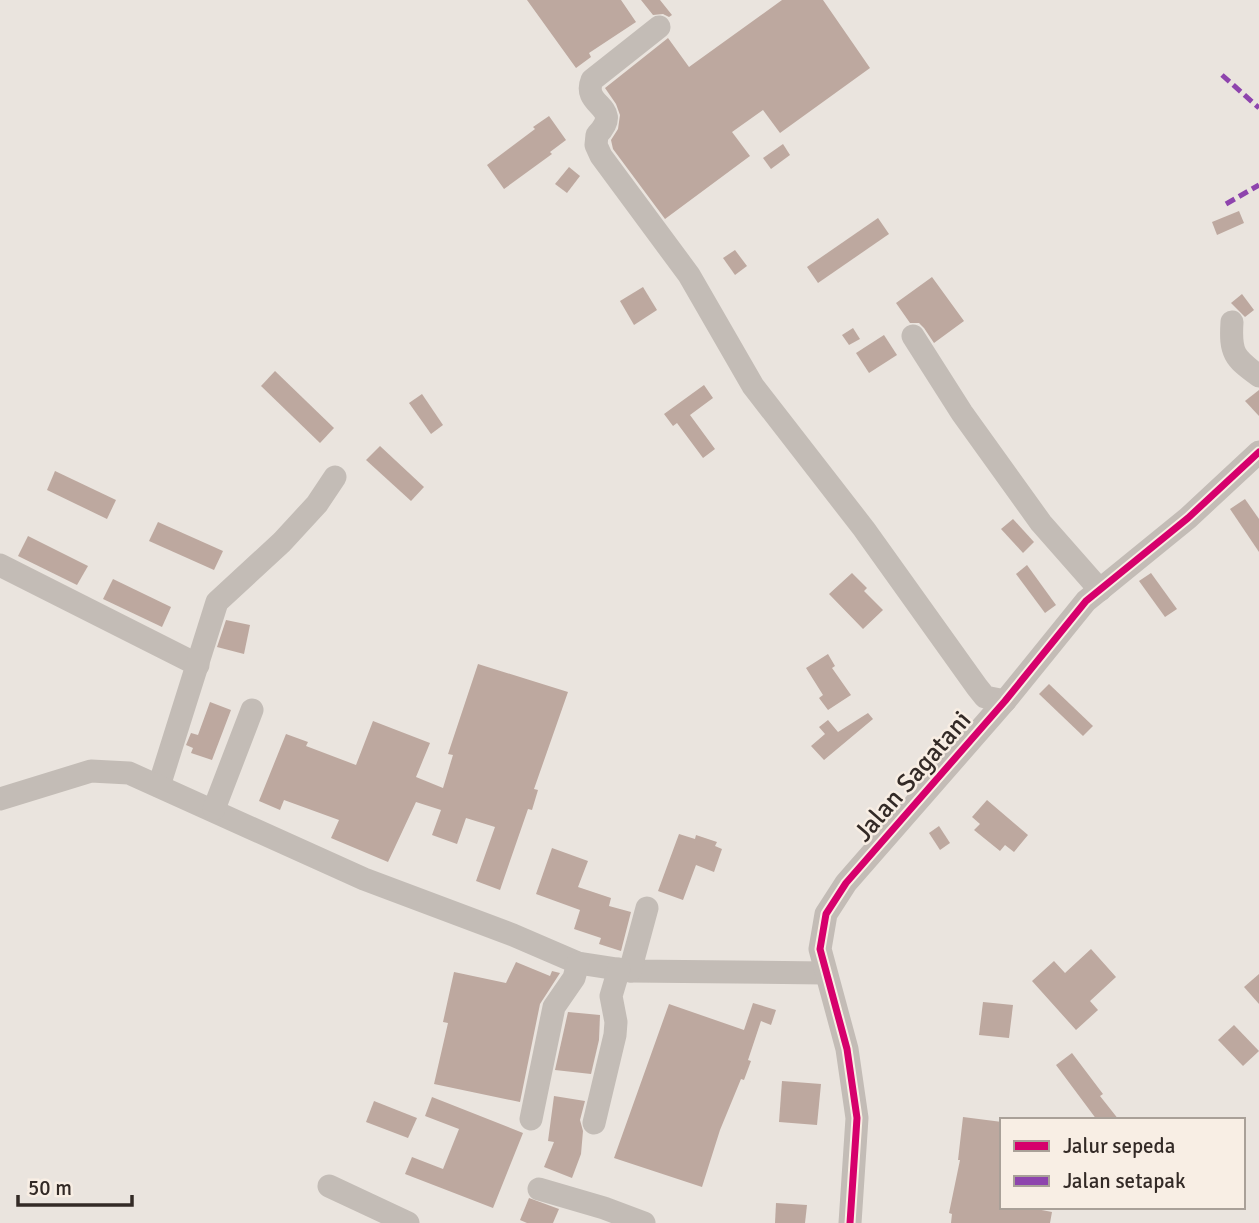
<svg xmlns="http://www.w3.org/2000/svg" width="1259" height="1223" font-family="Signika,sans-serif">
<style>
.building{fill:#bda89f}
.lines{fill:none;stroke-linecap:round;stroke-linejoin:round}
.minor{stroke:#c3bcb6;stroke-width:23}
.quiet{stroke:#8e44ad;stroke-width:5;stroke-dasharray:10 5;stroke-linecap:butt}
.cycleway-casing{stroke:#f8eee4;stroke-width:11}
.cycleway{stroke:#d6006c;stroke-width:7}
.labels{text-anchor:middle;stroke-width:5;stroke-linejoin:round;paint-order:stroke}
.street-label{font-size:26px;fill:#332a26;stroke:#f8eee4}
</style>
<rect width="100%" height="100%" fill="#eae4de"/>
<g class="building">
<polygon points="527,0 621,0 636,22 589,53 591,57 576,68"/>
<polygon points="641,0 660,0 672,15 669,17 663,14 653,15"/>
<polygon points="782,0 823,0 870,68 780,133 763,110 732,132 750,156 665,219 613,149 611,140 618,129 620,115 616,104 605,88 668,38 689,67"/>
<polygon points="549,116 566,140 550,152 552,154 504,189 487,165 535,129 533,127"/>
<polygon points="783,144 790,155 771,169 763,158"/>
<polygon points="569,167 580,176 567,193 555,184"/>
<polygon points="1239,211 1244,223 1217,235 1212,222"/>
<polygon points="878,218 889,234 818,283 807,267"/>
<polygon points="735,250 747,266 735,275 723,258"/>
<polygon points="932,277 964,321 934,343 924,328 919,323 910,323 896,303"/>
<polygon points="643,287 657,310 634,325 620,301"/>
<polygon points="1242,294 1254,310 1245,317 1231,303"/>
<polygon points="853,328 860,339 849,345 842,335"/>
<polygon points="884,335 897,355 869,373 856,353"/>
<polygon points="275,371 334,428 320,443 261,386"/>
<polygon points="704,385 713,398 690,415 715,449 703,458 677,423 673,426 664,414"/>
<polygon points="1259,390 1259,416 1245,401"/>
<polygon points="422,394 443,425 431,434 409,403"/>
<polygon points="380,446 424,487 411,501 366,460"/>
<polygon points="55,471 116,500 107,519 47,490"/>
<polygon points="1245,499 1259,519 1259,552 1230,509"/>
<polygon points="1013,519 1034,542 1023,553 1001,529"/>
<polygon points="158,522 223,551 214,570 149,541"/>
<polygon points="28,536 88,566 77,585 18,556"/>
<polygon points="1027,565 1056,605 1045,613 1016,574"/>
<polygon points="852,573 867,588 864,591 883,610 863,629 829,594"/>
<polygon points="1151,573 1177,609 1165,617 1139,581"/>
<polygon points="113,579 171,607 162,627 103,599"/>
<polygon points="226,620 250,625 244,654 217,647"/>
<polygon points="828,654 835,666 832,668 851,695 828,710 819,698 823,695 806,668"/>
<polygon points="478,664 568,692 534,789 538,790 532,810 528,809 500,890 476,881 495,827 466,818 457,844 432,835 441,810 416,802 388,862 331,838 339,820 284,800 280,810 259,801 286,734 308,742 306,746 356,765 373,721 430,743 416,777 443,788 453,755 448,754"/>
<polygon points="1049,684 1093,726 1083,736 1039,694"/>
<polygon points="210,702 231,710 212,760 191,753 193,748 186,745 191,733 198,735"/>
<polygon points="868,713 873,719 824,760 811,746 825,734 819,727 828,720 838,732"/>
<polygon points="987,800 1028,835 1014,852 1005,845 1000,851 974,830 980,824 972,817"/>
<polygon points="939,826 950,843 940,850 929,833"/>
<polygon points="679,834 695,839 696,835 717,842 715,846 722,849 714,872 696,865 683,900 658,891"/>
<polygon points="552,848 588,861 578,887 611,898 609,906 631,912 621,951 599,944 601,938 574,929 580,910 536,894"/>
<polygon points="1091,949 1116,977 1090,1001 1098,1010 1076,1030 1032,981 1054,961 1065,973"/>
<polygon points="516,962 550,976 552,971 560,973 540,1004 520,1102 434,1084 448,1023 443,1022 454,972 506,983"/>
<polygon points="1259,974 1259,1004 1244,987"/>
<polygon points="983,1002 1013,1005 1009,1038 979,1035"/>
<polygon points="753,1003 776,1010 771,1025 761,1021 748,1060 751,1061 744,1080 741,1079 720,1130 702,1187 614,1158 669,1004 744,1030"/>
<polygon points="568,1012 600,1015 599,1040 591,1074 555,1070"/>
<polygon points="1234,1025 1259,1051 1243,1066 1218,1040"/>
<polygon points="1072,1053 1103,1094 1100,1096 1119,1120 1097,1120 1056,1065"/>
<polygon points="782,1081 821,1084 817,1125 779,1122"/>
<polygon points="554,1096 585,1101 580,1120 583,1131 581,1154 572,1178 544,1167 554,1142 548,1141"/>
<polygon points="432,1097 523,1133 493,1208 405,1174 412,1157 443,1169 459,1129 425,1116"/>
<polygon points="374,1101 417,1118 408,1138 366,1122"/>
<polygon points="963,1117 1002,1122 1002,1207 1026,1207 1052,1212 1050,1223 951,1223 952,1214 949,1213 960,1160 958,1160"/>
<polygon points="529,1198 559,1209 553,1223 527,1223 520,1220"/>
<polygon points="776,1203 807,1205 805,1223 775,1223"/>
</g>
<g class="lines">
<g class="minor">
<path d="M 659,27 L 592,80 C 581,107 625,106 597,135 L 596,145 L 601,156 L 689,275 L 753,386 L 864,529 L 977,687 L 985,697 L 1005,701"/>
<path d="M 1232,322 C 1230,353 1234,358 1259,376"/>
<polyline points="913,336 962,413 1041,523 1100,590"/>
<polyline points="0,565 198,665"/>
<polyline points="159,786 217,602 282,542 317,504 335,477"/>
<polyline points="0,799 91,771 129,773 364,879 513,935 578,963 630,971 825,973"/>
<polyline points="214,809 252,710"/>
<polyline points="630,971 647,908"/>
<polyline points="531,1119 554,1007 574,978 578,963"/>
<polyline points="594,1123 615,1035 616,1022 611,996 619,969"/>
<polyline points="329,1186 408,1223"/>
<polyline points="539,1189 604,1208 644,1223"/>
<polyline points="850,1223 857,1118 847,1049 820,949 826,914 846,883 1005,701 1086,601 1188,518 1259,452"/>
</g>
<g class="quiet">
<polyline points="1222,75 1259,108"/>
<polyline points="1226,204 1259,185"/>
</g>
<g class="cycleway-casing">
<polyline id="cycleway" points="850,1223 857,1118 847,1049 820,949 826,914 846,883 1005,701 1086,601 1188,518 1259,452"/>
</g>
<use href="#cycleway" class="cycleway"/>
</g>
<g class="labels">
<g class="street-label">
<text transform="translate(912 776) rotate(-49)" y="9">Jalan Sagatani</text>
</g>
</g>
<rect x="1000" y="1118" width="245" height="91" fill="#f8eee4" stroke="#a9a098" stroke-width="2"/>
<rect x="1014" y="1141" width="35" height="10" fill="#d6006c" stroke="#a9a098" stroke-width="2"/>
<text x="1063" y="1153" font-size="21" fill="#332a26">Jalur sepeda</text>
<rect x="1014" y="1176" width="35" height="10" fill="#8e44ad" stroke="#a9a098" stroke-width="2"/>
<text x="1063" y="1188" font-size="21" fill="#332a26">Jalan setapak</text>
<path d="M18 1195v10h114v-10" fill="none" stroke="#332a26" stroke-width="3.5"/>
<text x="28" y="1195" font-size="21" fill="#332a26" stroke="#f8eee4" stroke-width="5" paint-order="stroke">50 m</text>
</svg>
